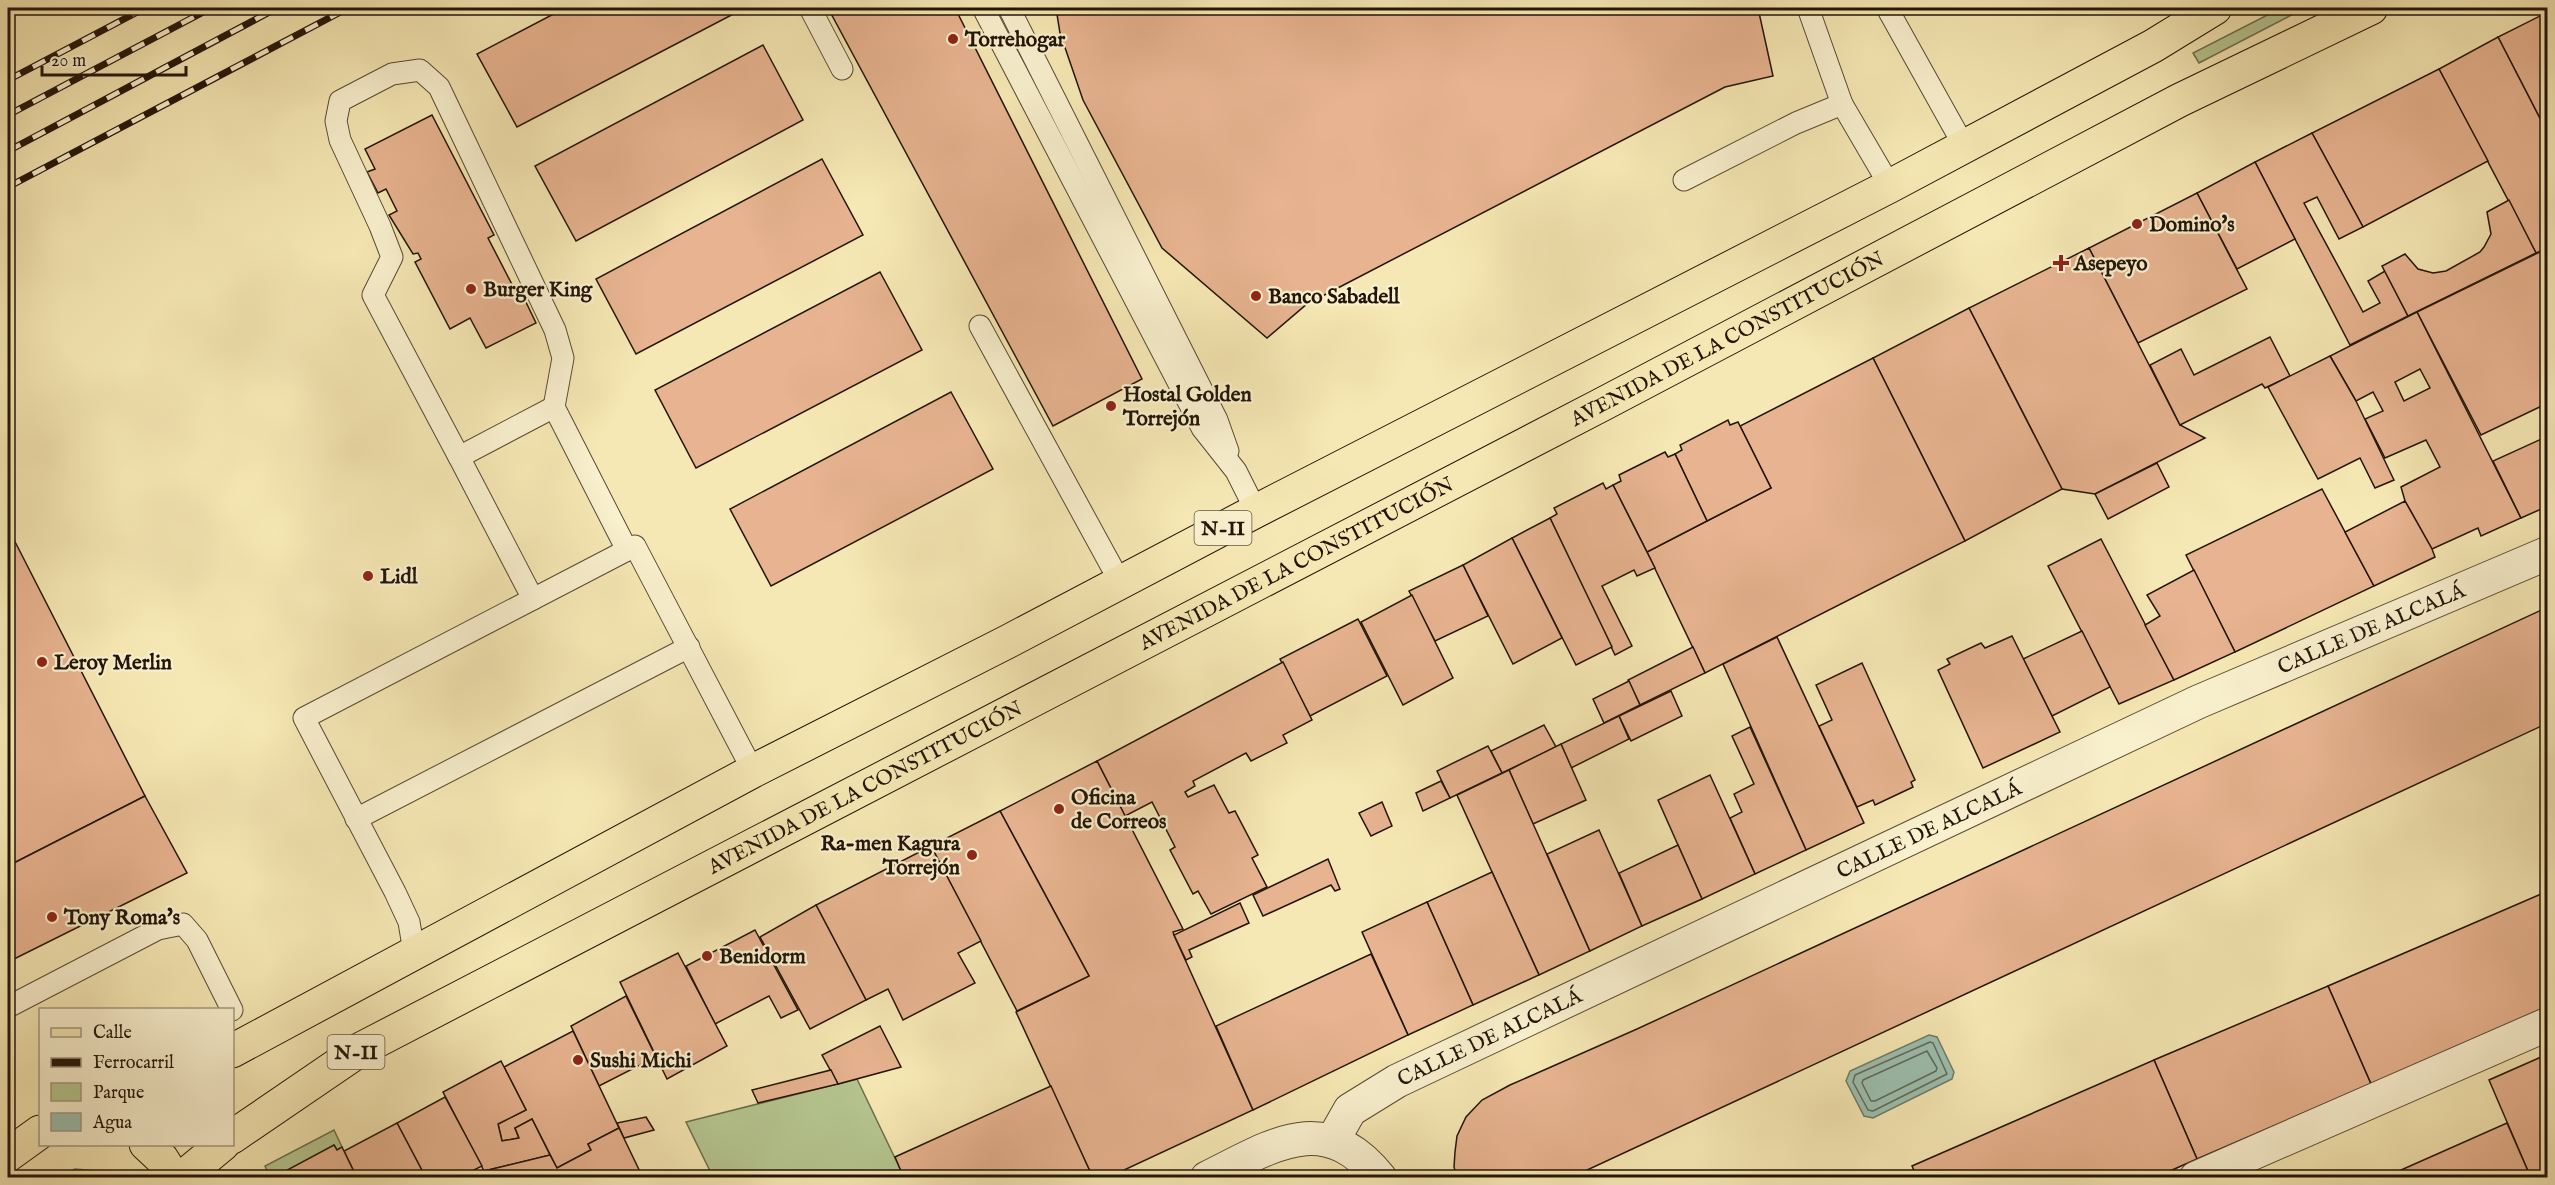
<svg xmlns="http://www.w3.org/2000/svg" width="2555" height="1185" font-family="'IM FELL English',serif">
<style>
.green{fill:#b6c791;stroke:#6c6e4c;stroke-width:1.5}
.water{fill:#9dc0b0;stroke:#6c7c6d;stroke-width:1.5}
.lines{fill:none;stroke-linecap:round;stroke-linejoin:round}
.shore{stroke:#606a5c;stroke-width:1.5}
.building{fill:#e7b390;stroke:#221508;stroke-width:1.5;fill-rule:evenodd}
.service-casing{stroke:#574a33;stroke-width:23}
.minor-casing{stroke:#574a33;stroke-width:35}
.primary-casing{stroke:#221508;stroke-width:35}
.service{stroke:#f9f0ce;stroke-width:21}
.minor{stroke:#f9f0ce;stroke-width:33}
.primary{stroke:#f6e8b4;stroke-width:33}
.rail-casing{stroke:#221508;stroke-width:7}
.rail{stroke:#f9f0ce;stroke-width:4.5;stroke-dasharray:14;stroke-linecap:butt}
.poi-dot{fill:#8f2418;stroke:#f9f0ce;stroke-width:2}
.labels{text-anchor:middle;stroke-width:4.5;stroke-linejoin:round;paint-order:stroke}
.shield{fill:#f9f0ce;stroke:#625743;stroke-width:1.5}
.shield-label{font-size:20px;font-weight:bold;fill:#221508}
.poi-label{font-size:21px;font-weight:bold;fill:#221508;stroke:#f9f0ce;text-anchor:start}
.street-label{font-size:21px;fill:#221508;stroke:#f9f0ce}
</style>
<rect width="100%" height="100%" fill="#f6e8b4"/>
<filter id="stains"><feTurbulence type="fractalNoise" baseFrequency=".00333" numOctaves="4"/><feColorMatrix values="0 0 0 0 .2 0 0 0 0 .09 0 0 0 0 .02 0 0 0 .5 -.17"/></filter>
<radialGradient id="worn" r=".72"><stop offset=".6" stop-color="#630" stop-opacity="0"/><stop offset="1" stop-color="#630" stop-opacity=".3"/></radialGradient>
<g class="green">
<polygon points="2281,8 2305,8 2199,63 2193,53"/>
<polygon points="857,1079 904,1177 713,1177 686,1122"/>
<polygon points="334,1130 342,1147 337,1150 334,1145 277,1177 270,1177 265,1166"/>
</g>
<g class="water">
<polygon points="1929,1035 1937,1037 1954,1072 1952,1079 1873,1118 1864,1116 1846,1081 1850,1071"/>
<polygon points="75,1169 98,1171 112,1177 54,1177"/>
</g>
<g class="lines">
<g class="shore">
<polygon points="1930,1042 1933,1043 1947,1074 1873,1111 1868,1110 1853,1082 1855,1075"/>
<polygon points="1927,1051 1937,1068 1936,1071 1875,1101 1871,1101 1862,1083 1863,1080"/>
</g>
</g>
<g class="building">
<polygon points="565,8 743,8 743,9 517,127 477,54"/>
<polygon points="828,8 955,8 1142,379 1053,426"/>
<polygon points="1056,8 1758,8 1773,76 1725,87 1307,304 1267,338 1162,248 1083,100 1060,33"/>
<polygon points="2548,12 2548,134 2498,37"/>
<polygon points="2498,37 2548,134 2548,248 2536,253 2439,69"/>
<polygon points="763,45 803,120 576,241 535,166"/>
<polygon points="2439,69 2488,161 2363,227 2312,133"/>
<polygon points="432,115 494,235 488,238 518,296 522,294 536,323 486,348 470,318 450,329 415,262 421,259 418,253 413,254 389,215 397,211 386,189 378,193 367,172 375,169 365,149"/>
<polygon points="2312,133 2363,227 2339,239 2317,197 2304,203 2363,312 2380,303 2368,281 2385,271 2408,316 2350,345 2255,162"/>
<polygon points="822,159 863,235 636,354 596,279"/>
<polygon points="2255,162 2295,239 2237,269 2197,193"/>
<polygon points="2197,193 2247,289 2138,343 2089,248"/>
<polygon points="2509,200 2536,253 2408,316 2382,266 2405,254 2418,269 2433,273 2446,271 2480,252 2484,247 2491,234 2487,212"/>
<polygon points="2089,248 2180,425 2205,438 2095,494 2062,489 1969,308"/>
<polygon points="2548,248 2548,403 2481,435 2417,312"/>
<polygon points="880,272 922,350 696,468 655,390"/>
<polygon points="1969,308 2062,489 1965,541 1873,358"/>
<path d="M 2417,312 L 2521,518 L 2481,536 L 2478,528 L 2432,549 L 2405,501 L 2401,487 L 2440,467 L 2426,440 L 2385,458 L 2365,419 L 2383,411 L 2373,392 L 2356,401 L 2330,356 ZM 2420,369 L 2430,388 L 2404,401 L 2395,382 Z"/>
<polygon points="2270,337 2290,376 2265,388 2262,384 2180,425 2150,365 2181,349 2194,375"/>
<polygon points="2330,356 2356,401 2394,480 2375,488 2360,458 2318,479 2268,387"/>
<polygon points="1873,358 1965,541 1705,673 1647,552 1771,488 1740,426"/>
<polygon points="951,392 993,469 771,586 730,509"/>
<polygon points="1728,420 1730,425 1738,422 1771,488 1707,521 1675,454 1682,450 1680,445"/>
<polygon points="2548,436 2548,506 2521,518 2493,461"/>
<polygon points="1665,452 1668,457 1675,454 1707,521 1647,552 1613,485 1621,481 1619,475"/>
<polygon points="2157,463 2169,487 2108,519 2095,494"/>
<polygon points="1603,483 1606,489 1613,485 1655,568 1637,576 1634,570 1602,586 1632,646 1615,655 1550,518 1557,514 1554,508"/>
<polygon points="2322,489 2374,586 2235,652 2186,555"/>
<polygon points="2405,501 2432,549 2435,557 2374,586 2345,532"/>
<polygon points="1550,518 1612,647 1576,665 1512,538"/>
<polygon points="8,528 145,796 8,866"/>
<polygon points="1512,538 1562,638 1513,664 1463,565"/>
<polygon points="2101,539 2174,680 2119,704 2048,566"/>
<polygon points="1463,565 1488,616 1435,641 1409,591"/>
<polygon points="2194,570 2235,652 2174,680 2145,625 2160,616 2147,595"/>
<polygon points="1412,595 1453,678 1403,705 1361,622"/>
<polygon points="2548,607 2548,723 1570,1178 1457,1178 1454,1167 1455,1152 1457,1136 1466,1117 1482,1100 1510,1085 1637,1029"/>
<polygon points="1358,619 1387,676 1310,716 1280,659"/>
<polygon points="2082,631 2110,687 2052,716 2023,659"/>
<polygon points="2012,636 2060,732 1983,768 1938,670 1950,664 1947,659 1981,643 1985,648"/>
<polygon points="1777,637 1864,823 1806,850 1723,664"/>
<polygon points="1693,647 1705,673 1640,705 1628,680"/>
<polygon points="1283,662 1312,720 1283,735 1287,743 1251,761 1246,753 1193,781 1195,786 1185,792 1188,797 1214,785 1229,813 1235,811 1258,855 1252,858 1267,887 1211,914 1198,891 1193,894 1170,850 1175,847 1152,802 1125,816 1097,761"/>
<polygon points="1862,663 1915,780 1911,782 1913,787 1875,805 1873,800 1857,807 1819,726 1832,720 1816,685"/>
<polygon points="1629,681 1640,705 1604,723 1593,699"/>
<polygon points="1671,691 1682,716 1631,741 1619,716"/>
<polygon points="1619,716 1629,739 1571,768 1561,744"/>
<polygon points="1544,725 1556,747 1502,773 1491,751"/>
<polygon points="1750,727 1806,850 1755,874 1730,818 1742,812 1734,794 1754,784 1732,736"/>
<polygon points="1561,744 1586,800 1533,824 1509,770"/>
<polygon points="1488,746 1502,773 1450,798 1437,771"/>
<polygon points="1097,761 1183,929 1173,932 1174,935 1253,1110 1107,1178 1093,1178 1016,1012 1089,976 1000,811"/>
<polygon points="1509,770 1590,951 1539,975 1457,795"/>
<polygon points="1710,775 1755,874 1702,899 1658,800"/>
<polygon points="1441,781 1450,798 1423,811 1416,793"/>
<polygon points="145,796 187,873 8,962 8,866"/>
<polygon points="1382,802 1392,826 1371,836 1359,813"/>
<polygon points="1000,811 1089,976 1017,1011 931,846"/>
<polygon points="1599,830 1642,926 1590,951 1547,854"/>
<polygon points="1678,845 1702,899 1642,926 1619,873"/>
<polygon points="931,846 981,941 958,953 975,983 903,1020 888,989 866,1000 816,905"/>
<polygon points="1328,859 1340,889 1335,891 1331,885 1263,916 1253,895"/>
<polygon points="1492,872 1539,975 1473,1005 1427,902"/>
<polygon points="2548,891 2548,1009 2371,1084 2328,986"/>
<polygon points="1427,902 1473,1005 1408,1035 1362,932"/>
<polygon points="1240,903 1249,923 1189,950 1192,957 1186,960 1174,935"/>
<polygon points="816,905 866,1000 810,1029 760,937"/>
<polygon points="755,930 798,1010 781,1018 769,996 715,1024 686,966"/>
<polygon points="678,953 727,1046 667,1079 620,982"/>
<polygon points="1371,954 1408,1035 1253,1110 1216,1026"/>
<polygon points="2328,986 2371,1084 2197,1159 2154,1060"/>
<polygon points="626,996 656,1057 599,1086 571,1026"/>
<polygon points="880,1026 901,1067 838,1084 822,1055"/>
<polygon points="573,1031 619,1128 588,1144 591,1150 557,1168 532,1119 515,1128 519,1138 502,1141 498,1124 526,1110 504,1067"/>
<polygon points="2548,1054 2548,1178 2531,1178 2489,1080"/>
<polygon points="2154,1060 2197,1159 2154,1178 1917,1178 1912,1166"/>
<polygon points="501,1061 526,1110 498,1124 502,1141 519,1138 515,1128 532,1119 550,1155 484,1171 443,1092"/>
<polygon points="831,1070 838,1084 758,1103 752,1090"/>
<polygon points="1051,1086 1093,1178 904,1178 895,1157"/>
<polygon points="445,1097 482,1166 458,1178 426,1178 397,1123"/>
<polygon points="646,1117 654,1130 624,1138 617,1123"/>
<polygon points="397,1123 426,1178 357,1178 344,1151"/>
<polygon points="2507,1123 2531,1178 2383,1178"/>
<polygon points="619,1128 643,1178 488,1178 484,1171 550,1155 557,1168 591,1150 588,1144"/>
<polygon points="334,1145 337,1150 342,1147 357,1178 276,1176"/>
</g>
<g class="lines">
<g class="service-casing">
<g id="service">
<polyline points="810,8 842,69"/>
<polyline points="983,8 1202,428 1236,471 1256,511"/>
<polyline points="1009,8 1217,420 1228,451"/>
<polyline points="1808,8 1842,104 1890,186"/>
<polyline points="1887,8 1964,146"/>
<polyline points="1684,180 1796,123 1842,104"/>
<polyline points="980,326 1120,582"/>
<polyline points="459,457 373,295 392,257 380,226 340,140 336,121 340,101 392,74 420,70 439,87 555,330 563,358 554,407"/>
<polyline points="533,599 459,457 554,407 627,550"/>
<polyline points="356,819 689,647"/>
<polyline points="414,952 409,922 395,892 304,718 635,546 753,771"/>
<polyline points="8,1007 158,929 183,924 197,940 232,1010"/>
</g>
</g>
<g class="minor-casing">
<g id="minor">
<path id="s1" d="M 1333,1140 L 1350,1110 L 1397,1081 L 2198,702 L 2548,553"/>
<path d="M 1207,1178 C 1272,1146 1324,1108 1380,1178"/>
<polyline points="2196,1178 2548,1024"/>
</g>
</g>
<g class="primary-casing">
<g id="primary">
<polyline points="232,1051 753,771 1009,641 1256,511 1890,186 2153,46 2215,8"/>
<path id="s2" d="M 232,1137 L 361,1049 L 1603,404 L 2180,100 L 2371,8"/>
<polyline points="146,1144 162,1159 174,1178"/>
<polyline points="8,1155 40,1132"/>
<polyline points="182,1178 223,1144"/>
</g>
</g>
<use href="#service" class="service"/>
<use href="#minor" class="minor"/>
<use href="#primary" class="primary"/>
<g class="rail-casing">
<g id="rail">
<polyline points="8,80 145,8"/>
<polyline points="8,115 211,8"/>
<polyline points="8,151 277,8"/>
<polyline points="8,187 348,8"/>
</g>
</g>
<use href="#rail" class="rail"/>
</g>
<g class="poi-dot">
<circle cx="953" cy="39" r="6"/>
<circle cx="2137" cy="224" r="6"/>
<path d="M2058 254h6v6h6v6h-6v6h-6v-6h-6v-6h6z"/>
<circle cx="471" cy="289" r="6"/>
<circle cx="1256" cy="296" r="6"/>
<circle cx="1111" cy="406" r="6"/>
<circle cx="368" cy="576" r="6"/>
<circle cx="42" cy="662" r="6"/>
<circle cx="1059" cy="809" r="6"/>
<circle cx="972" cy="855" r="6"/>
<circle cx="52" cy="917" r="6"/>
<circle cx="707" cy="956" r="6"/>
<circle cx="578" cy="1060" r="6"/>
</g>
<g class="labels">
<g class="shield">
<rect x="1194.5" y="511" width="57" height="34" rx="4.5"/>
<rect x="327.5" y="1035" width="57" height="34" rx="4.5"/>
</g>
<g class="shield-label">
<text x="1223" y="535">N-II</text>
<text x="356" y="1059">N-II</text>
</g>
<g class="poi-label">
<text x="965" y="46">Torrehogar</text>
<text x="2149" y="231">Domino's</text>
<text x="2074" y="270">Asepeyo</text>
<text x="483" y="296">Burger King</text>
<text x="1268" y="303">Banco Sabadell</text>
<text x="1123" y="401">Hostal Golden<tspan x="1123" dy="24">Torrejón</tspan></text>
<text x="380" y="583">Lidl</text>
<text x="54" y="669">Leroy Merlin</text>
<text x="1071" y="804">Oficina<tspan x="1071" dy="24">de Correos</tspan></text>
<text x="960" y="850" text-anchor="end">Ra-men Kagura<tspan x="960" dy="24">Torrejón</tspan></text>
<text x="64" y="924">Tony Roma's</text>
<text x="719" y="963">Benidorm</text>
<text x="590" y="1067">Sushi Michi</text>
</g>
<g class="street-label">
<text dy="7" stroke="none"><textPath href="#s2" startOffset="1696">AVENIDA DE LA CONSTITUCIÓN</textPath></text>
<text dy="7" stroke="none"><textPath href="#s2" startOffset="1210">AVENIDA DE LA CONSTITUCIÓN</textPath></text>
<text dy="7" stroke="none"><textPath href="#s1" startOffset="1164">CALLE DE ALCALÁ</textPath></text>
<text dy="7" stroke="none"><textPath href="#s2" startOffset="724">AVENIDA DE LA CONSTITUCIÓN</textPath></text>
<text dy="7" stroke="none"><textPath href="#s1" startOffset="678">CALLE DE ALCALÁ</textPath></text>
<text dy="7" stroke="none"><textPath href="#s1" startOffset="192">CALLE DE ALCALÁ</textPath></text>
</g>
</g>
<rect width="2555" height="1185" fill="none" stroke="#f6e8b4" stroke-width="30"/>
<rect x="9" y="9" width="2537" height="1167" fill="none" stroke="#221508" stroke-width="3"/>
<rect x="15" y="15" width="2525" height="1155" fill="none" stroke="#221508" stroke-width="1.5"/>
<rect x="39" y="1008" width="195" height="138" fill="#f9f0ce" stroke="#a3987f" stroke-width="1.5"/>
<rect x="51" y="1028" width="30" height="9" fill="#f6e8b4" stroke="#a3987f" stroke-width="1.5"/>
<text x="93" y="1038" font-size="18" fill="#221508">Calle</text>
<rect x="51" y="1058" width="30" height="9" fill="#221508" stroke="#a3987f" stroke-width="1.5"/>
<text x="93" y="1068" font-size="18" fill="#221508">Ferrocarril</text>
<rect x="51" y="1083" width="30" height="18" fill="#b6c791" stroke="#a3987f" stroke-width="1.5"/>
<text x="93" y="1098" font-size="18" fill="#221508">Parque</text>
<rect x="51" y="1113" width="30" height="18" fill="#9dc0b0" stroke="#a3987f" stroke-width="1.5"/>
<text x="93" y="1128" font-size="18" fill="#221508">Agua</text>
<path d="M42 66v9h144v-9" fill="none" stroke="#221508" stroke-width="3"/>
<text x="51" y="66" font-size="18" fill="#221508" stroke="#f9f0ce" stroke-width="4.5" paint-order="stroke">20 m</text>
<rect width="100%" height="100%" filter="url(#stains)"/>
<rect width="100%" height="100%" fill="url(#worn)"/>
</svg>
